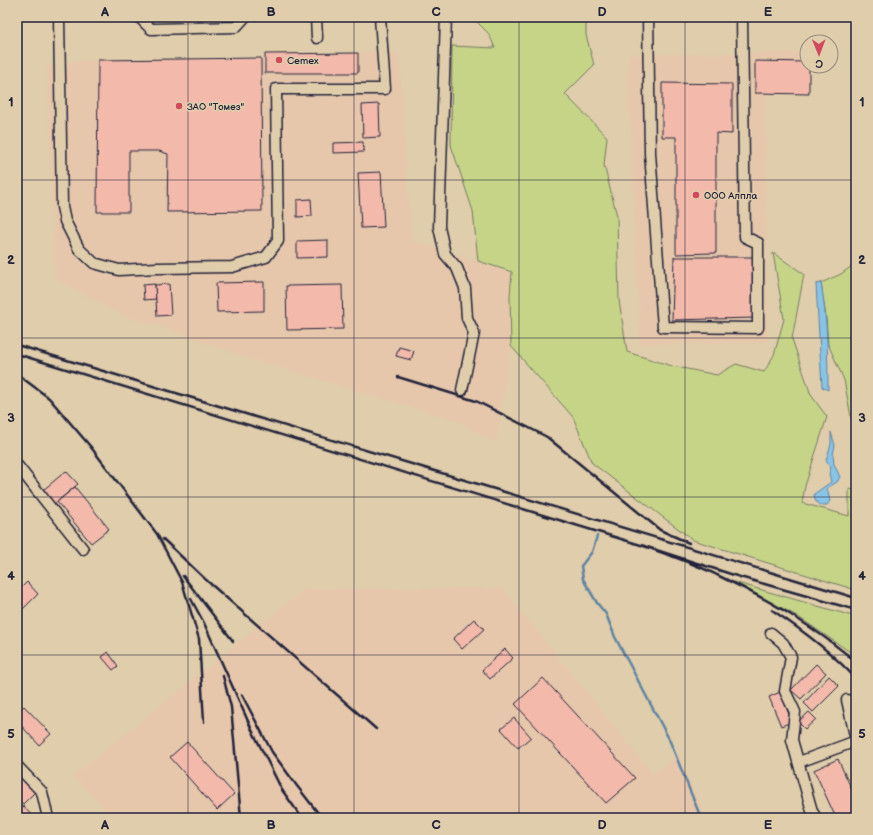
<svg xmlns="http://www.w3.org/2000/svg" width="873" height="835" font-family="'Balsamiq Sans',sans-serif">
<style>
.built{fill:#e6c7ab}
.green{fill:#c6d488;stroke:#747b62}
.water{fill:#88c4e8;stroke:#5f83a3}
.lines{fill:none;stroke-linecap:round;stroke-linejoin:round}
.stream{stroke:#5f83a3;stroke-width:2.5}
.building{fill:#f3baab;stroke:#22223b}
.minor-casing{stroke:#22223b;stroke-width:13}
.minor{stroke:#e0cdab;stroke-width:10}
.rail{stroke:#22223b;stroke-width:2.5}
.grid{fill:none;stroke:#22223b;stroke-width:1;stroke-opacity:0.55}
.poi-dot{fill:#d1495b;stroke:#e0cdab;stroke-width:1.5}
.labels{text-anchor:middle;stroke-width:3;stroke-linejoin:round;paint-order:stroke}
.poi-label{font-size:10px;fill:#22223b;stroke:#e0cdab;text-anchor:start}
.neatline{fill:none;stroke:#22223b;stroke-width:1.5}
.grid-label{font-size:13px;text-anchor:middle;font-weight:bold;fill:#22223b}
</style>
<rect width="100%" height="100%" fill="#e0cdab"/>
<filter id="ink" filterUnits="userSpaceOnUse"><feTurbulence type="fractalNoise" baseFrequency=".025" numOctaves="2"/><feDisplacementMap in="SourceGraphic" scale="8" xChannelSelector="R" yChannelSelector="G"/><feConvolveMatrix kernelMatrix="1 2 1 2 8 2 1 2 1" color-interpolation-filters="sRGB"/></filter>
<g filter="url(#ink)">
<g class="built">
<polygon points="386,49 399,55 411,241 512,272 510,296 511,346 496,443 458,421 254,360 171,330 124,316 55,278 47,65 63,62 98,60 261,58 265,54 358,53"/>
<polygon points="807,52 807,66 765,93 767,342 640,344 628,55"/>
<polygon points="502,588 653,774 677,755 706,818 113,818 73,776 305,589"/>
</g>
<g class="green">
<polygon points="472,17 586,17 586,35 594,65 565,94 607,137 604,165 617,216 619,300 627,352 672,366 717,375 736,364 764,372 774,355 784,319 773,253 804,274 792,339 811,395 827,417 805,486 802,503 849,516 849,489 856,490 856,590 693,540 592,463 573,417 511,346 510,296 512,272 478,261 473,211 451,145 452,46 495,48 489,34"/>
<polygon points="856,263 856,443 844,380 828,344 826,317 821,283 841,274"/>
<polygon points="734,582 856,617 856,656 797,616"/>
</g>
<g class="water">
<path d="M 821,283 C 827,319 828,354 828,390 L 822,387 L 816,284 Z"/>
<polygon points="831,432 835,445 833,455 834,464 840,477 837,482 827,488 830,501 827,505 819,505 815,500 814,494 831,482 829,474 831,467 826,460 831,444"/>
</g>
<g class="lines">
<polyline class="stream" points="597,536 592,552 581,566 583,579 597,603 606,614 615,637 669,739 701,818"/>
</g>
<g class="building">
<polygon points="358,53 358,73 265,73 265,54"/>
<polygon points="261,58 262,211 167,212 168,154 159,151 129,151 129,212 97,212 98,60"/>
<polygon points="755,61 807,62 807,66 809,66 809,94 755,93"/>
<polygon points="662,83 732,84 732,134 716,133 716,253 676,254 676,137 662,137"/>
<polygon points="379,104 380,137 363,138 362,105"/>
<polygon points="363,142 364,152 333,153 333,143"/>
<polygon points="381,172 384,227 361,228 358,173"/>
<polygon points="311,199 312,216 297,217 297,200"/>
<polygon points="328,240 328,257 297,258 297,241"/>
<polygon points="674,257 755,257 755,318 672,320"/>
<polygon points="264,282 264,311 217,312 216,283"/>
<polygon points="155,284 156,299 144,300 143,285"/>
<polygon points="169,284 171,315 157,316 155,285"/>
<polygon points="342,285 343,329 287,330 286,286"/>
<polygon points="399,347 414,351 411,360 396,356"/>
<polygon points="66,471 78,484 53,505 42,491"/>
<polygon points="75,487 109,529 91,543 57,502"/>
<polygon points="27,582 38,594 17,615 17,592"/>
<polygon points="474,619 484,629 462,649 453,639"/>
<polygon points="505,649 513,658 490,679 482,670"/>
<polygon points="108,652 118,666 113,670 102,657"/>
<polygon points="816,664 826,673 801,699 791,690"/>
<polygon points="829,676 839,686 813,712 804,703"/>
<polygon points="543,678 635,778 606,803 515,704"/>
<polygon points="780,692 792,722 781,726 769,697"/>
<polygon points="24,706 51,734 39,745 17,721 17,713"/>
<polygon points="809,712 816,719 805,729 798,722"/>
<polygon points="514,718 531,737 518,748 501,729"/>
<polygon points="187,742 234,794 217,810 170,757"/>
<polygon points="838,759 856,799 856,817 854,818 836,818 814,770"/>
<polygon points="17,773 35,792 23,804 17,798"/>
<polygon points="23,806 34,818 17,818 17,811"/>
</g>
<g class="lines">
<g class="minor-casing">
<g id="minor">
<polyline points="59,17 62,207 65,221 79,249 94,263 119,270 157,268 232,267 266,257 278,241 276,89 385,89 380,17"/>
<polyline points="139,17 151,29 236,27 245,17"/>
<polyline points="316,17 317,38"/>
<polyline points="446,17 439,227 445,254 457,268 465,288 467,318 474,333 462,390"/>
<polyline points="648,17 650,153 663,327 758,328 758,243 745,237 742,17"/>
<polyline points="17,465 83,549"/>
<polyline points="771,633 783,643 791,657 785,691 795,712 792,740 812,811 816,818"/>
<polyline points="847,700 856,740"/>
<polyline points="799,762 856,741"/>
<polyline points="17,766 42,792 48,818"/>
</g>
</g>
<use href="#minor" class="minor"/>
<g class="rail">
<polyline points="17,345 856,598"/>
<polyline points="17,354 644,546"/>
<polyline points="17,374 49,398 90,446 157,534 182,582 199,639 204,722"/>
<polyline points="398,377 476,401 547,437 660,530 689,543"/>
<polyline points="163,539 205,579 376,729"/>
<polyline points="183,576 233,641"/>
<polyline points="191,599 204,623 252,730 282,790 302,818"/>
<path d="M 772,610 C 802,630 832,652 856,679"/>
<path d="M 856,610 L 740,577 L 644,546 C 668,555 694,563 717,575 C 766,598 815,627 856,662"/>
<polyline points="223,676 231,707 241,818"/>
<polyline points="242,695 272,752 297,786 322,818"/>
</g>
</g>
</g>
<path class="grid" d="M 188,17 L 188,818M 354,17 L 354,818M 519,17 L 519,818M 685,17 L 685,818M 17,180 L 856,180M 17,338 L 856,338M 17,497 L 856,497M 17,655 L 856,655"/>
<g class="poi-dot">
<circle cx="279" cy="60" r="4"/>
<circle cx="179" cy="106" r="4"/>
<circle cx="696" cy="195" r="4"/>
</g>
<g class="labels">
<g class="poi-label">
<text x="287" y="64">Cemex</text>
<text x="187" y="110">ЗАО "Томез"</text>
<text x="704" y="199">ООО Алпла</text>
</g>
</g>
<rect width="873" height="835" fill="none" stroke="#e0cdab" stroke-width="44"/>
<g transform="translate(819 54) rotate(179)"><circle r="19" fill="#e0cdab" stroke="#94897e"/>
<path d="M0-3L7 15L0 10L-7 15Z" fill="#d1495b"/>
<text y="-6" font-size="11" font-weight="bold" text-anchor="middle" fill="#22223b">С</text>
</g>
<rect x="22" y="22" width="829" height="791" class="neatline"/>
<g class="grid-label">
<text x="105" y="16">A</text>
<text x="271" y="16">B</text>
<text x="436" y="16">C</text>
<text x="602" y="16">D</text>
<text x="768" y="16">E</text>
<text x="11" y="106">1</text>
<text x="862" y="106">1</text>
<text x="11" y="264">2</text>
<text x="862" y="264">2</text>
<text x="11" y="422">3</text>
<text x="862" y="422">3</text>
<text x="11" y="580">4</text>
<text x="862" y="580">4</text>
<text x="11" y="738">5</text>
<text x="862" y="738">5</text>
<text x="105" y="829">A</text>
<text x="271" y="829">B</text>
<text x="436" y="829">C</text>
<text x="602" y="829">D</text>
<text x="768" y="829">E</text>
</g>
</svg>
